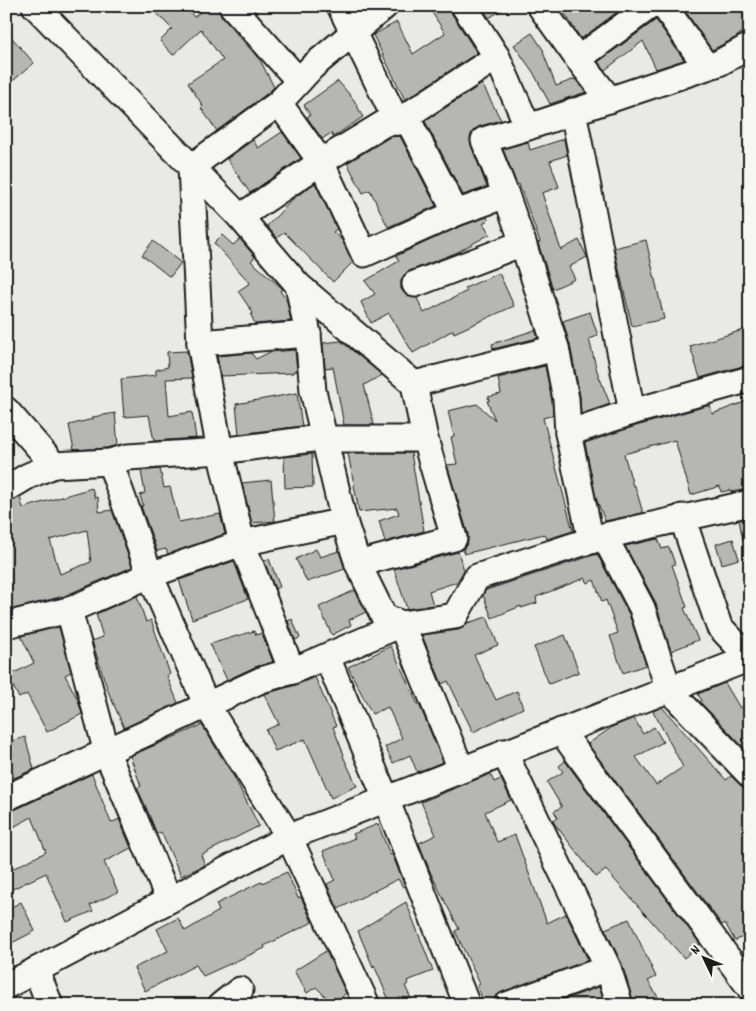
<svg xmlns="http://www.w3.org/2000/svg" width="756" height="1011" font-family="Dekko,sans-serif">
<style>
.building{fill:#b6b6b3;stroke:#1c1c1c;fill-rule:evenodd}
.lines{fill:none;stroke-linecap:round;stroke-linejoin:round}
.minor-casing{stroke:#1c1c1c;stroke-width:29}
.minor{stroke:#f6f6f2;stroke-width:25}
</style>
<rect width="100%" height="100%" fill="#e9e9e5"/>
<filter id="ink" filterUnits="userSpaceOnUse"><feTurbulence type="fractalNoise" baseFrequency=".02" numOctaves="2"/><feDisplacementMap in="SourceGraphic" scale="10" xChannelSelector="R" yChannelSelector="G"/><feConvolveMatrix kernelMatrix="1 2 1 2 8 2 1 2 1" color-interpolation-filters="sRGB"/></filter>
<g filter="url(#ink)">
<g class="building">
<polygon points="150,6 184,6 194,17 208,6 218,6 221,16 260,60 274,87 269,92 217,131 201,108 203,106 188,83 223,60 201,29 173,55 160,41 172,29"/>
<polygon points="428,6 450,6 452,14 477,53 405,100 373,35 397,22 413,54 445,33"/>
<polygon points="481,6 508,6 489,18"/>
<polygon points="560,6 625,6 581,39"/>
<polygon points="682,6 750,6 750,26 735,38 712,50"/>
<polygon points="656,20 684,60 656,69 643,41 605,70 598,62"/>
<polygon points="6,31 34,63 14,80 6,71"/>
<polygon points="532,33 544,51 543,52 556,86 575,79 586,92 550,104 533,72 514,45"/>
<polygon points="338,81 354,100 363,117 333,137 331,133 322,139 307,117 310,115 304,105"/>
<polygon points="482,84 501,120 480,126 473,131 470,138 471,145 487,187 463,195 425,121"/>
<polygon points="282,132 301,158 250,193 227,159 253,140 258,148"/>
<polygon points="400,136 436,206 388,227 370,190 363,193 347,163 390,137"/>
<polygon points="564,139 567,155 550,161 559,187 542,193 561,250 579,240 587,257 569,267 575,279 553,289 538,243 540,242 519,184 517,185 503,149 528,142 530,150"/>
<polygon points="315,183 337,229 333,232 342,240 353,262 333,282 284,232 277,238 267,226 294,198"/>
<polygon points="487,217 488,220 483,223 490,234 458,252 409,271 404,275 401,281 401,289 406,295 417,298 424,313 467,291 465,288 499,273 514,306 454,333 453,330 413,353 389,313 371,323 361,302 375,294 365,281 399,261 396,256 461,226"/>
<polygon points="222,235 233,245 240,239 255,257 251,261 283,289 280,291 287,301 291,321 255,324 251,315 253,313 238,291 250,283 214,243"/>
<polygon points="646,240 664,319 632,326 614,248"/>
<polygon points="153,241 181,263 170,277 142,255"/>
<polygon points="590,312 598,336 589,339 597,371 610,404 581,414 580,396 570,345 563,321"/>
<polygon points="750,328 750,364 700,378 690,346"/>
<polygon points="535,330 538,338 493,349 492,344"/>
<polygon points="341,341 382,375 364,385 374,425 344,425 333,367 325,368 323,343"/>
<polygon points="295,350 297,371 293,371 293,373 221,376 217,356 251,353 256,359 270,352"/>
<polygon points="187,351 192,378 166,379 169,416 192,412 196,438 154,441 149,415 124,417 121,379 156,375 156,370 168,367 167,352"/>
<polygon points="545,366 552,401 553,415 543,418 573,531 547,539 545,534 540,535 464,554 463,549 468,542 468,534 447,465 457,464 451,437 454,436 448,411 477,404 495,420 487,401 489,401 488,397 501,394 498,378"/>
<polygon points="297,393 302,426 239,434 236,404"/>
<polygon points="750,400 750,458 744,459 750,489 731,492 731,490 721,492 720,486 691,495 675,440 624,454 633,486 635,486 643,513 605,521 596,498 585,443 636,426 710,405 712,414"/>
<polygon points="115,413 118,445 108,448 74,450 69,425 93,419 93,417"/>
<polygon points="348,453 411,453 424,531 385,542 379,521 399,514 397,508 359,512"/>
<polygon points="312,454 313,487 285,488 284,457"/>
<polygon points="160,469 164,488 170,487 179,522 220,514 225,534 168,554 166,549 157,551 141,506 143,506 140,495 145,493 141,471"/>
<polygon points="271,480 275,521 252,523 242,483"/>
<path d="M 92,488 L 95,498 L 98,497 L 99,512 L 112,510 L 132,567 L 64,596 L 9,610 L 6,604 L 6,503 L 20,497 L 23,508 ZM 87,530 L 91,562 L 60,574 L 50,540 Z"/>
<polygon points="750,518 750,539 743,540 739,520"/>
<polygon points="658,539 662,549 669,547 675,564 672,565 687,607 684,608 698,640 671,651 655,601 625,546"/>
<polygon points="733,539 739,559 722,564 716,544"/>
<polygon points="316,549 320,557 339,551 345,569 307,582 296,559"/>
<polygon points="458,552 464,570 457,582 429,591 433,605 407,609 394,569"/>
<polygon points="597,554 629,614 646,665 623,673 610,636 618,633 606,600 602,602 594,580 588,583 585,578 536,597 537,603 521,608 521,606 492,618 483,595 486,590"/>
<polygon points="269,559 280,587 275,589 264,561"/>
<polygon points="234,561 248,599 192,619 179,580"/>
<polygon points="355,590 366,612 349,620 351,625 332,635 319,607"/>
<polygon points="137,596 146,622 151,620 170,674 167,676 178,703 124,728 108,691 92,641 103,637 96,614"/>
<polygon points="487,617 498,645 474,655 496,700 517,691 523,708 473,732 448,681 442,684 422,635 458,630 463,628 467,623"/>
<polygon points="292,619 300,638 295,640 288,621"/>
<polygon points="59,627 71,672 65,675 78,700 82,714 47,732 27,694 19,698 8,676 34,663 21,636"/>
<polygon points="254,631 256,635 262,633 273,662 255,667 227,680 210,644"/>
<polygon points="565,635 579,672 549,684 534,647"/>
<polygon points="391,646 418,705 419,704 443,762 417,772 410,755 393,763 385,747 402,738 388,707 372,714 348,667"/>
<polygon points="315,677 336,726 333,727 344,755 343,756 357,786 331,798 305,739 275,751 266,730 279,724 264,694 296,685"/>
<polygon points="725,683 740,708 750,699 750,754 700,702 702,701 698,694"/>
<polygon points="662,707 726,780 731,776 740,785 750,789 750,933 735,941 725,923 722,925 588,744 612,727 634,718 643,734 654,727 663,742 636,757 656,785 683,767 653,711"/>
<polygon points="202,725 234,777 259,826 201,855 205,865 181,876 161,832 157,834 145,805 137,788 141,786 130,756"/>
<polygon points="25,737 34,769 14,778 6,752 6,743"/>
<polygon points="565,761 700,944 684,958 606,870 596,877 554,823 553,820 558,818 554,811 562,807 547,782 563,772 559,766"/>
<polygon points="92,774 111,823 119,819 131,848 104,862 118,892 90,905 93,911 67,922 46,873 6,892 6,872 46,852 32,817 6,831 6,812 12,811"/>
<polygon points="490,774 494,782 501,779 511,800 485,812 497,842 515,835 547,923 566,914 588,960 502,992 496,996 493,1005 485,1005 477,986 480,984 455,931 459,929 431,874 419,843 436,835 421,802"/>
<polygon points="378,824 390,855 392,854 405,886 403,887 398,879 338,909 327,884 335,880 323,851 355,838 353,834"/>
<polygon points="287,872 298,898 301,897 312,922 311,923 264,946 265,948 203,976 196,965 145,991 134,968 168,951 157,929 178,918 185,931 219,911 216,904 261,882 262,883"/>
<polygon points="21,902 35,931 6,946 6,910"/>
<polygon points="406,902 433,971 407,981 408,984 405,986 414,1005 391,1005 374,965 373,967 358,931"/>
<polygon points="629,919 656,977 648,981 663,1005 634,1005 622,964 605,929"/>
<polygon points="326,951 346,993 334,1005 316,987 307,993 294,971"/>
<polygon points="599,987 605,1005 549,1005"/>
</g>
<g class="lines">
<g class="minor-casing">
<g id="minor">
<polyline points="35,6 240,217 298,285 414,384 556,348"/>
<polyline points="232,6 299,81"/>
<polyline points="340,6 397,122 409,122 456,213"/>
<polyline points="464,6 497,57 528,127 484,140 506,195 523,243 556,348 566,399 568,433 591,541"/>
<polyline points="540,6 578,59 650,6"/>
<polyline points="664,6 706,66"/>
<polyline points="578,59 610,100"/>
<polyline points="279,103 321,162 364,254 456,213 506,195"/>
<polyline points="573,111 632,412"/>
<polyline points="528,127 719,63 750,46"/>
<polyline points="191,167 200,343 220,451 242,543 292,671"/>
<polyline points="191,167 279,103 312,67 385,6"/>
<polyline points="240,217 321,162 385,123 397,122 497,57"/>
<polyline points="415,284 523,243"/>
<polyline points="298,285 308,334 313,391 344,521 358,564 384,617 402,624 461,769"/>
<polyline points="200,343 308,334"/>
<polyline points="6,410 54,465"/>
<polyline points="568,433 632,412 750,379"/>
<polyline points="110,462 150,575 207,706 289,837 367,1005"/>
<polyline points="6,489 28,476 54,465 110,462 128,457 220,451 312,439 425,439 414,384"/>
<polyline points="682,517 719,626 750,659"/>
<polyline points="604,536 642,608 669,690 750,775"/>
<polyline points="358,564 454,538 425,439"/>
<polyline points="69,610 107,753 169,900"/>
<polyline points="6,625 69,610 150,575 242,543 344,521"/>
<polyline points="327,657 386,799 467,1005"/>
<polyline points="561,731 750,988"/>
<polyline points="504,752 608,968 620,1005"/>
<polyline points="6,798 261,680 292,671 402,624 455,616 477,577 604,536 750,503"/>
<polyline points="36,970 50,1005"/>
<polyline points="6,986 289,837 750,658"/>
<polyline points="221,1005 240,990"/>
<polyline points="507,1005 608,968"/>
</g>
</g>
<use href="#minor" class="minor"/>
</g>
</g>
<rect width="756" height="1011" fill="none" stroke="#f6f6f2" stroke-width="25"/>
<rect x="12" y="12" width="731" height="986" fill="none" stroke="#1c1c1c" stroke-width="2" filter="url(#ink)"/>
<g transform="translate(704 958) rotate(313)" stroke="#f6f6f2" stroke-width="4" paint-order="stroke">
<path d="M0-4L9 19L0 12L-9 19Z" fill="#1c1c1c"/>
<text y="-8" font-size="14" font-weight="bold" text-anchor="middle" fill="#1c1c1c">N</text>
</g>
</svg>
